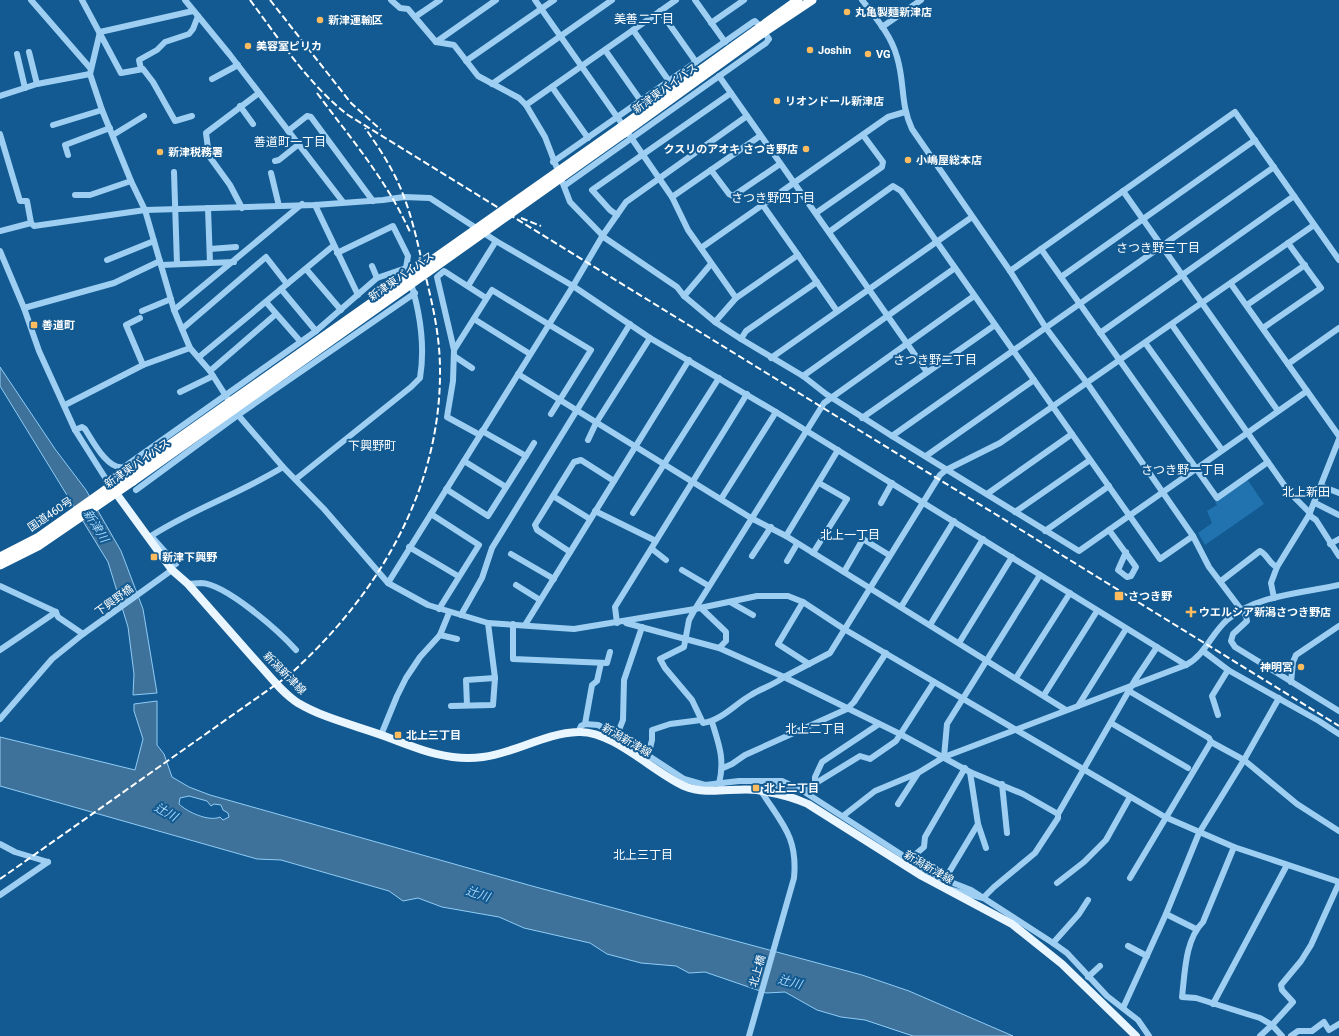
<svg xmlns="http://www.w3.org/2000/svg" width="1339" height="1036" font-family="Roboto,'Noto Sans JP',sans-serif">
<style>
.green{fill:#2173af}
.water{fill:#3e729a;stroke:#90ccf6;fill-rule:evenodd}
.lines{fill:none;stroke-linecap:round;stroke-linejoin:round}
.minor{stroke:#9ecff2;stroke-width:6}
.major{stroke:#e9f5ff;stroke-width:8}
.highway{stroke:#fff;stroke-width:9}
.rail{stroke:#fff;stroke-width:2;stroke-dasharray:7 3;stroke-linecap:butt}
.highway-bridge{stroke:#fff;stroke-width:9}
.poi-dot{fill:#ffbc5f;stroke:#125a91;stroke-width:1.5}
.labels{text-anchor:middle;stroke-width:4;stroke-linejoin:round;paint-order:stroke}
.poi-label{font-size:11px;font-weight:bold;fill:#fff;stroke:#125a91;text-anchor:start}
.street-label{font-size:11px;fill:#fff;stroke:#125a91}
.neighbourhood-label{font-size:12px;fill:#fff;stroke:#125a91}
.water-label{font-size:12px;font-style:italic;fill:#aad8f9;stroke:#125a91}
</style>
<rect width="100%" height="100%" fill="#125a91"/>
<polygon class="green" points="1247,479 1264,504 1205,545 1198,533 1212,523 1207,511 1217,505 1215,502"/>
<g class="water">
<polygon points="0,367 55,449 86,490 121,551 143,609 157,693 133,695 134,674 128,627 108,562 0,386"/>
<path d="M 157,701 L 157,745 L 164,754 L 172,777 L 189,787 L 210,795 L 532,886 L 862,975 L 909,991 L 1013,1036 L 913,1036 L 865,1020 L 841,1017 L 817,1010 L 785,992 L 766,993 L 705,972 L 689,973 L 676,966 L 641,963 L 607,954 L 590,943 L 524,928 L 499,917 L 442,907 L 418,898 L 403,901 L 389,891 L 281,860 L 257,859 L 0,786 L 0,737 L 135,770 L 143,739 L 134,711 L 134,704 ZM 189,796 L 207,801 L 211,806 L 214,804 L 221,805 L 223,810 L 228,813 L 229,817 L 223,820 L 220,817 C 209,822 187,812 179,804 L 180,798 Z"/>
</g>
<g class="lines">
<g class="minor">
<polyline points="31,0 91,69"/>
<polyline points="82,0 121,73 143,69 153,82 175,121 192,116"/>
<polyline points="185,0 230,55 343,202"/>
<polyline points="391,0 400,8 408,9 436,42 454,45 478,76 519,98 526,105 545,137 570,202 605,238 677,287 684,296 715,322 736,298 798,255 762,204"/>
<polyline points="535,0 620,121"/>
<polyline points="695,0 725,42"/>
<path d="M 862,0 C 876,18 891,35 897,57 C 905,83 900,103 912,129 L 1010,271 L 1046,328 L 1087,383 L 1193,536 L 1209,567 L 1246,616 L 1247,621 L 1233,634 L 1231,641 L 1235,647 L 1339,711"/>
<polyline points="660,11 696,62"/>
<polyline points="415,17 440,0"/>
<polyline points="711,23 744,0"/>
<polyline points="882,27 921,0"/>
<polyline points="633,30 669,81"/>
<polyline points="100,32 90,74 102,110 131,181 145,210 174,310 190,348 210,371 238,415 283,467 324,509 388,583 428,605 488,623 574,629 695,609 757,596 788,596 803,602 844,629 1165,817 1234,847 1339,882"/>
<polyline points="100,32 193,11"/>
<polyline points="436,42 496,0"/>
<polyline points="605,50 641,101"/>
<polyline points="29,52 37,84"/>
<polyline points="17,54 25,88"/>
<polyline points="466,61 554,0"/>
<polyline points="141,69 139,60 157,50 165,42 189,34 193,29 198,16"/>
<polyline points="719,76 927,372"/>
<polyline points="212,79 238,65"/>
<polyline points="492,84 612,0"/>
<polyline points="552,87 588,138"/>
<polyline points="0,96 37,84 90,74"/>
<polyline points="526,105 676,0"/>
<polyline points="240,106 253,124"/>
<polyline points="53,125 102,110"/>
<polyline points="288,131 307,116 311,117 373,201"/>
<polyline points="0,134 20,201 27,201 31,223"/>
<polyline points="113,135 144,116"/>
<polyline points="630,136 672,197 688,230 736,298"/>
<polyline points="68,155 65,145 110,128"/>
<polyline points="275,161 279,160 299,144"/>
<polyline points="553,162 753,22 755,21 760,26"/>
<polyline points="711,170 729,194 733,196 780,164"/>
<polyline points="174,172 177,264"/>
<polyline points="271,173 279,206"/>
<polyline points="564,186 766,43 769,39 764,32"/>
<polyline points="1123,191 1278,411"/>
<polyline points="75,195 90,195 131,181"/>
<polyline points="672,197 760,136"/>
<polyline points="315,205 358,295"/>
<polyline points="208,208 210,263"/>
<polyline points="242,208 230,185 209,156 206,133 259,93"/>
<polyline points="816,213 882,167 883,162 863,135"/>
<polyline points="617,215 610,210 592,190 731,93"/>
<polyline points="0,231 31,223 34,226 145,210 315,205 383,200 404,197 430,198 496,241 573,286 650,338 776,412 1186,665"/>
<polyline points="829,232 893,186 901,191 1160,559 1193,536"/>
<polyline points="701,248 888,117 905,112"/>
<polyline points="210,249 236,247"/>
<polyline points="1041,249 1217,498 1268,462 1172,325"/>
<polyline points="0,251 24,308 39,351 75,430 111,487"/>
<polyline points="337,253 393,226 408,256 406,268"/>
<polyline points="798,255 837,311"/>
<polyline points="107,260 154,241"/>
<polyline points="161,265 234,262"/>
<polyline points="372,266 377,278"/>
<polyline points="306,269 341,310"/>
<polyline points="1010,271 1235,112 1339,260"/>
<polyline points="1061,277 1255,140"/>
<polyline points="817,282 746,331 741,339 803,376 826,394 892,436 1079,551 1307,391"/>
<polyline points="1231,284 1339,436"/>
<polyline points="468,286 496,241"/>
<polyline points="281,289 316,331"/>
<polyline points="684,296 711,264"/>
<path d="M 974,296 L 824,403 L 695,609 L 689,620 L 684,647 L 660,659 L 665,668 L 692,700 L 703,723 C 722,720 735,704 751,695 C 762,688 774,685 784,677 L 830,653 L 940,475 L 946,470 L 1000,443 L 1314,225"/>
<polyline points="266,302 300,341"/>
<polyline points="1247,305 1305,265"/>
<polyline points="24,308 114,283 160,261"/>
<polyline points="174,310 302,204"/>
<polyline points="142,311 171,299"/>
<polyline points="140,318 126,325 143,365"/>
<polyline points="474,319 530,354"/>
<polyline points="715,322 741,339"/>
<polyline points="1263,328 1321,288 1288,243"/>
<polyline points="182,329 266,257 287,284"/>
<polyline points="1100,333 1294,196"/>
<polyline points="1146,344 1222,450"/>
<polyline points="454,350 437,277 444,271 486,298"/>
<polyline points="454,356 472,368"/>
<polyline points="199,357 333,246"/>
<polyline points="771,358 972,217"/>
<polyline points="1288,364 1339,328"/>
<polyline points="210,371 276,314"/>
<polyline points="518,374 751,518 786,536 1066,710"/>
<polyline points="803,376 955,268"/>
<polyline points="180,392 213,376"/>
<polyline points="65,405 143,365 190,348"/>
<polyline points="862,418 995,325"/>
<path d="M 75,430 L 82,427 L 85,429 C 92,440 108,471 124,467 L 316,331 L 377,278 L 406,268 C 418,302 426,342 420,378 L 411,387 L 296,479"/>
<polyline points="480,435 447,417 453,381 454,350 492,290 591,350 551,414"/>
<polyline points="892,436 1274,167"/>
<polyline points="588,440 596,423 650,338"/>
<polyline points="526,456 534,443"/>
<polyline points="926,456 1034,380"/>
<polyline points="464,461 506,487"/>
<polyline points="1268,462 1289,492 1310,513"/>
<polyline points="1321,486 1339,493"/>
<polyline points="446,489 488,516 526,456 482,431"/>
<polyline points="136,490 238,415 415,293"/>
<polyline points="987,494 1072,434"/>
<polyline points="553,496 590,519"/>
<polyline points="721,499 776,412"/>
<polyline points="881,503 892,483"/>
<polyline points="1315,503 1339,515"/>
<polyline points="595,511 656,541"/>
<polyline points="1015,512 1090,460"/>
<polyline points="633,513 719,378"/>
<polyline points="431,514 479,545 439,609"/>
<polyline points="1309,515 1316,520 1339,556"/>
<polyline points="1109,530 1136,567 1131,576 1127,577 1118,570 1126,552"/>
<polyline points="1045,531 1109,486"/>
<polyline points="786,536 838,450"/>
<polyline points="1330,544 1339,539"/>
<polyline points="409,547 458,576"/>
<polyline points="652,549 666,560"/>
<polyline points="570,552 537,530 535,525 574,462 581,460 614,481"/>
<polyline points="813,553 847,499 819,483"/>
<polyline points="511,554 554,579"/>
<polyline points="752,556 771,527"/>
<polyline points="787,561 797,544"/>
<path d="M 170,567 L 176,564 L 151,536 C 193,509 241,493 283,467"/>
<polyline points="682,570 709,586"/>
<polyline points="844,572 863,539 889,555"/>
<path d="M 1221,581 L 1260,551 C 1268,555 1269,564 1277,567"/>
<polyline points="388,583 573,286 603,235 626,202 747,116"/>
<path d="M 188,584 C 192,584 197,583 201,583 C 226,584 279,631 296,650"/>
<polyline points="516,585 540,600"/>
<polyline points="0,586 56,612 58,617 83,634"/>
<polyline points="1274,598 1271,583 1277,567 1309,515 1339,439"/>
<polyline points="730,602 753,615"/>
<polyline points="803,602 778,644 809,664"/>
<polyline points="901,607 954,521"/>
<polyline points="701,608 726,632 726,641 719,648"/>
<polyline points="461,615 482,578 492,548 630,324"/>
<polyline points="617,623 615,607 747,394"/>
<polyline points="626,623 719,648 784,677 900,734 970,772 1023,794 1058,814"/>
<polyline points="513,624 513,659 607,663 610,652"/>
<polyline points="525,625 689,360"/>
<polyline points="930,625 983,539"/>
<polyline points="440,635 457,639"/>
<polyline points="959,643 1012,557"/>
<polyline points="0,650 56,612"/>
<polyline points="1203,651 1228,670 1319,721 1339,734"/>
<polyline points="1016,678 1070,593"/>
<polyline points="1291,682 1293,662 1296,655 1339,626"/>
<polyline points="1129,691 1209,738 1211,742 1130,878"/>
<polyline points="1044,695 1097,611"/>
<polyline points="467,705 466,680 495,678"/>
<polyline points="451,706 493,705 495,678 488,623"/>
<polyline points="1078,706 1126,629"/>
<polyline points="1218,715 1212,696 1228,670"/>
<polyline points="0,719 52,659 83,634 172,570"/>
<path d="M 712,722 C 719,745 725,759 719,784 L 722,784"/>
<polyline points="1111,723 1188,768"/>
<polyline points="585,724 592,685 597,681 601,663"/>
<polyline points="578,732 581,726 585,724 598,725 617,735 684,779 705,785 739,781 782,781 803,791 916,864 938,877 971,890 1053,943 1067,953 1107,996 1138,1020 1149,1036"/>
<polyline points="381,735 397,696 406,678 420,657 440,635 449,613"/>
<polyline points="617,735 623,720 624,680 642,627"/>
<polyline points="1211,742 1244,760 1297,804 1339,831"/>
<polyline points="648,756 652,740 652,730 670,724 701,720"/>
<polyline points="944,757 947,724 1040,575"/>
<polyline points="723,768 732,764 745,755 847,709 854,702 886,653"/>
<polyline points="815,782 815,777 822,762 879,724"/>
<polyline points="1002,784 1007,833"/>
<polyline points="898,804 918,773"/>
<path d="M 843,816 L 875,791 L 918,773 L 944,757 L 1186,665 C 1205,655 1211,634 1227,620 C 1256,595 1303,593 1339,585"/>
<polyline points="978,824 986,848"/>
<polyline points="0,844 15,852 48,862"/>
<path d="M 1234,847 L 1203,922 C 1185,940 1185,972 1182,997 L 1196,998 L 1260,1018 L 1272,1025 L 1282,1036"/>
<polyline points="910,859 924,847 925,837 965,768"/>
<polyline points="945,879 978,824 970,772"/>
<polyline points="1057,883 1084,862 1106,840 1130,797"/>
<polyline points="948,889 983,898 994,887 1035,853 1058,818 1058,814 1135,680 1157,647"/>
<polyline points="0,895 48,862"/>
<polyline points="1166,914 1196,929"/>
<polyline points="1053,943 1079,914 1088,900"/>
<polyline points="1128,946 1147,956"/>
<polyline points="1088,977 1100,966"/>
<polyline points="1213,1004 1287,865"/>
<polyline points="1123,1008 1166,914 1199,833 1244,760 1279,698"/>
<path d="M 749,1036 L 794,878 C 798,837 782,824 761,791 L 777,787 L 803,791 L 860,756 L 870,759 L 896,741 L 934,682"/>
<polyline points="1260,1036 1272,1025 1293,1002 1282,990 1281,985 1301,961 1311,945 1339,883"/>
<polyline points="1291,1036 1298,1031 1312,1031 1324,1022 1329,1030 1339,1024"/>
</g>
<path class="major" d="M 113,489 L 172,570 L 188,584 C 211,610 233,635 256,661 C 269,675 282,693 298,703 C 325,719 358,726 387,737 C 418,749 449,762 483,757 C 515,753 545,733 578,732 C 612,730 653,772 684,786 C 708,796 733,787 757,790 C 776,793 791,796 808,804 L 922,876 L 1012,924 L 1062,964 L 1136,1036"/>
<g class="highway">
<polyline points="620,128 798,0"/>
<polyline points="624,133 764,32 812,0"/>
<polyline points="0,557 39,537 128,474"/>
<polyline points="0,565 38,546 133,481"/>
</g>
<g class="rail">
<path d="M 250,0 C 280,40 308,84 348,115 L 1339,726"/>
<polyline points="270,0 351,103 381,130"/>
<path d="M 317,93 C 351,139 386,179 410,232"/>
<polyline points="521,218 541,226"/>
<path d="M 0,879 L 288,676 C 376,598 441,491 440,370 C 440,333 431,297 422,262 C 417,240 412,218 404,197 C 395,172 380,149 365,128"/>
</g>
<g class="highway-bridge">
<polyline points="128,474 620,128"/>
<polyline points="133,481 624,133"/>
</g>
</g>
<g class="poi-dot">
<circle cx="847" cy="12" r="4"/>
<circle cx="320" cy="20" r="4"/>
<circle cx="248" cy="46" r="4"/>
<circle cx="810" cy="50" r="4"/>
<circle cx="868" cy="54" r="4"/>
<circle cx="777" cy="101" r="4"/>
<circle cx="806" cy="149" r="4"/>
<circle cx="160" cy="152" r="4"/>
<circle cx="908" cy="160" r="4"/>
<rect x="30" y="321" width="8" height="8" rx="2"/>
<rect x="150" y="553" width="8" height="8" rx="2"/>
<rect x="1114" y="591" width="10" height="10" rx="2"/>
<path d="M1189 606h4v4h4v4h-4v4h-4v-4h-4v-4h4z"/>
<circle cx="1301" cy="667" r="4"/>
<rect x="394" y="731" width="8" height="8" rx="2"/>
<rect x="752" y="784" width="8" height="8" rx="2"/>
</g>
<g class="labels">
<g class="poi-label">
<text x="855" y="16">丸亀製麺新津店</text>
<text x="328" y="24">新津運輸区</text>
<text x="256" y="50">美容室ピリカ</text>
<text x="818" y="54">Joshin</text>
<text x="876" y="58">VG</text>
<text x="785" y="105">リオンドール新津店</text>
<text x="798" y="153" text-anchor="end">クスリのアオキ さつき野店</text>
<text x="168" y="156">新津税務署</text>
<text x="916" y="164">小嶋屋総本店</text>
<text x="42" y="329">善道町</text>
<text x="162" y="561">新津下興野</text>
<text x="1128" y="600">さつき野</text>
<text x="1199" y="616">ウエルシア新潟さつき野店</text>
<text x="1293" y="671" text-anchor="end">神明宮</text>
<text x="406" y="739">北上三丁目</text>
<text x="764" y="792">北上二丁目</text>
</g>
<g class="street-label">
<text transform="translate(665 88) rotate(-36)" y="4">新津東バイパス</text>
<text transform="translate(401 276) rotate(-35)" y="4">新津東バイパス</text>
<text transform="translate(137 463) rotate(-35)" y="4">新津東バイパス</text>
<text transform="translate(50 514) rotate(-34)" y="4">国道460号</text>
<text transform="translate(114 600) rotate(-36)" y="4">下興野橋</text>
<text transform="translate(285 673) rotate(45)" y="4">新潟新津線</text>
<text transform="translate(627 740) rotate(30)" y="4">新潟新津線</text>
<text transform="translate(929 867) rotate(30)" y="4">新潟新津線</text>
<text transform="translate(757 971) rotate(-74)" y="4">北上橋</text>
</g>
<g class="neighbourhood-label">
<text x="644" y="23">美善二丁目</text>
<text x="290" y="146">善道町一丁目</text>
<text x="773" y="202">さつき野四丁目</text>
<text x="1158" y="252">さつき野三丁目</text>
<text x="935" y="364">さつき野二丁目</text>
<text x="372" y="450">下興野町</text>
<text x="1183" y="474">さつき野一丁目</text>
<text x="1306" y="496">北上新田</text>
<text x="850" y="539">北上一丁目</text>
<text x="815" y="733">北上二丁目</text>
<text x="643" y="859">北上三丁目</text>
</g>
<g class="water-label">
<text transform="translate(96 526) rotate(58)" y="4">新津川</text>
<text transform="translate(166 812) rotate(29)" y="4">辻川</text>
<text transform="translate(478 894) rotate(18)" y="4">辻川</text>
<text transform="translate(790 982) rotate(15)" y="4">辻川</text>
</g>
</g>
</svg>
